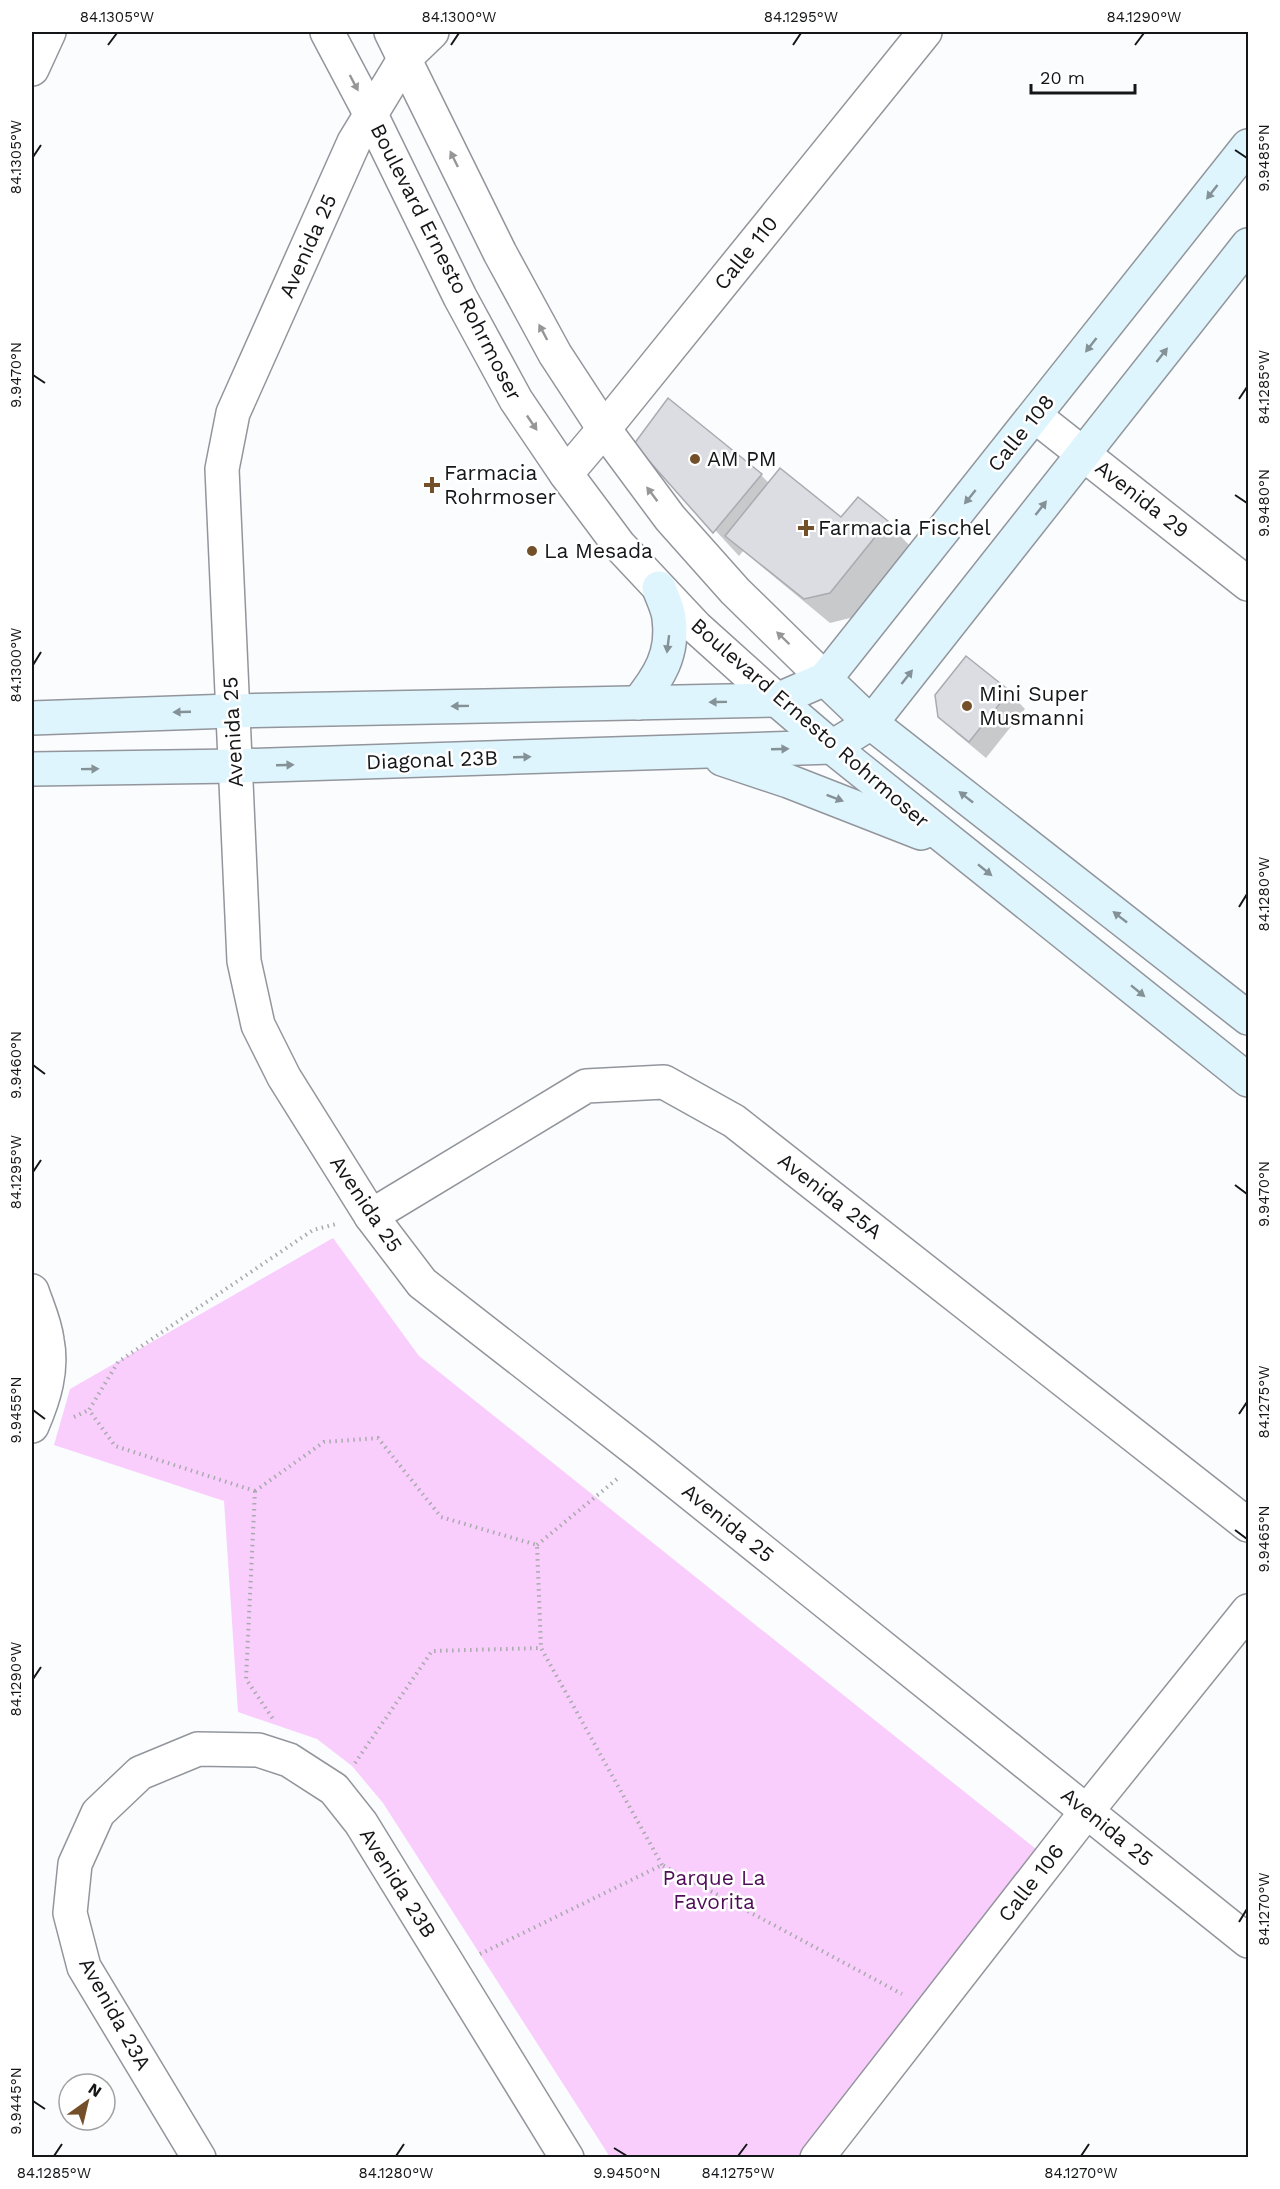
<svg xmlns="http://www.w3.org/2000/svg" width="1280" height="2189" font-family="'Work Sans',sans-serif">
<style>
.green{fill:#f9cefd}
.shadow{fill:#0003}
.building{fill:#dcdce3;stroke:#aaaab0;stroke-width:1.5}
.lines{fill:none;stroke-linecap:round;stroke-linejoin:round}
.minor-casing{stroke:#92969c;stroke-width:36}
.tertiary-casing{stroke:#92969c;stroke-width:36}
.secondary-casing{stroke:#92969c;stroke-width:36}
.path{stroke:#a9aaac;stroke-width:4;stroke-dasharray:1.5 4.5;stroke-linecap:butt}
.minor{stroke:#fff;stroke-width:33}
.tertiary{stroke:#fff;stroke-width:33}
.secondary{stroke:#dff5fd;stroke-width:33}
.oneway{fill:#969697}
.oneway2{fill:#849196}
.ticks{fill:none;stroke:#151618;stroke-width:2}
.poi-dot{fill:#74502a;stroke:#fff;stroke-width:2}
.labels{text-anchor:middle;stroke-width:5;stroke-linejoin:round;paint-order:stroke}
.street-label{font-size:21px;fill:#151618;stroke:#fff}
.poi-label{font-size:21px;fill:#151618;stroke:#fff;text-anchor:start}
.park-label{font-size:21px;fill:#4f0e57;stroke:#fff}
.neatline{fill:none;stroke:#151618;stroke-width:2}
.ticks-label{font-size:15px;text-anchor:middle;fill:#151618}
</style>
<rect width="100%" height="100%" fill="#fafcfe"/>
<polygon class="green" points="333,1238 419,1356 1041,1853 799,2157 610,2157 383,1803 352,1766 317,1739 238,1712 224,1501 54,1445 70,1389"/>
<g class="shadow">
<polygon points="636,444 761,475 769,483 841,519 887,522 911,547 854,617 830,623 743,551 739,556"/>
<polygon points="1009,692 1025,709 986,758 956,733 939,716"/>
</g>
<g class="building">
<polygon points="668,398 762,474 713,533 634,444"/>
<polygon points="780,468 841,517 858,497 888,521 830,593 804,599 725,536"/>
<polygon points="966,656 1010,691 969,742 938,717 935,695"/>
</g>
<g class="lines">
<g class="minor-casing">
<g id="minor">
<polyline points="432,32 405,58 354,142 233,413 222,469 244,961 258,1025 284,1077 371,1216 422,1283 644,1456 1248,1941"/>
<polyline points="1035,416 1248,584"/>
<polyline points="566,474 604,429 925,32"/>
<polyline points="371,1216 586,1086 664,1082 734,1121 1248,1525"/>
<path d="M 32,1291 C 37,1306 45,1323 47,1340 C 53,1370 44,1398 32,1426"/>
<polyline points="199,2158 84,1967 70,1913 75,1864 98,1813 140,1773 198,1749 258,1750 289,1760 334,1789 361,1823 567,2158"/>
<polyline points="817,2158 1087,1811 1248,1611"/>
</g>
</g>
<g class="tertiary-casing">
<g id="tertiary">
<polyline points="327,32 371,115 460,297 516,400 566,474 619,545 697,628 777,700"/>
<polyline points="391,32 500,253 555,354 604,429 670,518 735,591 825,679"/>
<polyline points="32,69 49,32"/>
</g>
</g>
<g class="secondary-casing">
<g id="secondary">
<polyline points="825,679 871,723 1248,1018"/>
<polyline points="777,700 832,747 1248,1080"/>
<path d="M 638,703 C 659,677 674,654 669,618 C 668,608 662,597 659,588"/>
<polyline points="32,718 231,711 777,700 825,679 1248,146"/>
<polyline points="722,759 788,781 921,833"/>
<polyline points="32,769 235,766 832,747 871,723 1248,245"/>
</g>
</g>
<g class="path">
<polyline points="74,1417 89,1410"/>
<polyline points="255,1491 115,1446 89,1410 118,1362 313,1230 336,1224"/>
<polyline points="255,1491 324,1442 378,1438 441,1517 537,1545 541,1648"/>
<polyline points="255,1491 246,1679 273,1719"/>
<polyline points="537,1545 617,1479"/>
<polyline points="355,1763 432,1651 541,1648 662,1865"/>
<polyline points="480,1954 662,1865 902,1994"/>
</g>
<use href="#minor" class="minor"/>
<use href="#tertiary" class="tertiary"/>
<use href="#secondary" class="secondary"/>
</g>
<defs><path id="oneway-solid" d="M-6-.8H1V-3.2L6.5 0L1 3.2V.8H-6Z" transform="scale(1.5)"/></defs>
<g class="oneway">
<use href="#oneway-solid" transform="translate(354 83) rotate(62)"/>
<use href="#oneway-solid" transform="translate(454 159) rotate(-116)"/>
<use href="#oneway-solid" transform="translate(543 332) rotate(-118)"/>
<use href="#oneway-solid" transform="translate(532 423) rotate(56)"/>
<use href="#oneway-solid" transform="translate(652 494) rotate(-127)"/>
<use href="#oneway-solid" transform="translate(783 638) rotate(-136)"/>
</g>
<g class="oneway2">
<use href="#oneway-solid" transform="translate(1212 192) rotate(128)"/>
<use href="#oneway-solid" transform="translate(1091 345) rotate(128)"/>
<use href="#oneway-solid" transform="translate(1162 355) rotate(-52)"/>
<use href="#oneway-solid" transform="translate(970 497) rotate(129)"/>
<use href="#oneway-solid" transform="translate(1041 508) rotate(-52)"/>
<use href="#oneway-solid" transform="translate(668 644) rotate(97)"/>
<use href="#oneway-solid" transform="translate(907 677) rotate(-52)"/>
<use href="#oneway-solid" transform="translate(718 702) rotate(179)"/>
<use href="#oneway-solid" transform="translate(460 706) rotate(179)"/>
<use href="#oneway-solid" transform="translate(182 712) rotate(178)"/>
<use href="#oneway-solid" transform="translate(780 749) rotate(-2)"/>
<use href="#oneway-solid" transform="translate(522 757) rotate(-2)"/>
<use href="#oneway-solid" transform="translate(285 765) rotate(-2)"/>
<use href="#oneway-solid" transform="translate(90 769) rotate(-1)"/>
<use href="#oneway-solid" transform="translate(966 797) rotate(-142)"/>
<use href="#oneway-solid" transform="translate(835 798) rotate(21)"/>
<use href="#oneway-solid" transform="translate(985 870) rotate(39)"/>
<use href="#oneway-solid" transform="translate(1120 917) rotate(-142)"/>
<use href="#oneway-solid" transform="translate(1138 991) rotate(39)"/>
</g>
<path class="ticks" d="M 108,45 L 117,33M 451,45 L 459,33M 793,45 L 801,33M 1135,45 L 1144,33M 1235,150 L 1247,158M 33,157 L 41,145M 33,375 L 45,383M 1239,399 L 1247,387M 1235,495 L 1247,503M 33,665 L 41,652M 1239,907 L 1247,894M 33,1065 L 45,1074M 33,1172 L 41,1160M 1235,1185 L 1247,1194M 33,1410 L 45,1419M 1239,1414 L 1247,1402M 1235,1530 L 1247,1539M 33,1679 L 41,1667M 1239,1922 L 1247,1909M 33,2101 L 45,2109M 614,2148 L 627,2156M 54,2156 L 62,2144M 396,2156 L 404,2144M 738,2156 L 747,2144M 1081,2156 L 1089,2144"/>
<g class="poi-dot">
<circle cx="695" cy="459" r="6"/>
<path d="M429 476h6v6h6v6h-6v6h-6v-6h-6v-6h6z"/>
<path d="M803 519h6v6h6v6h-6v6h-6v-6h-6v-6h6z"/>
<circle cx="532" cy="551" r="6"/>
<circle cx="967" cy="706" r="6"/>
</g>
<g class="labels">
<g class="street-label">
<text transform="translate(308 246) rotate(-66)" y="7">Avenida 25</text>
<text transform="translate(746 253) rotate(-51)" y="7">Calle 110</text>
<text transform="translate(446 262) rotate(63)" y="7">Boulevard Ernesto Rohrmoser</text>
<text transform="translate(1021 433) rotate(-51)" y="7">Calle 108</text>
<text transform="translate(1142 499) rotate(38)" y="7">Avenida 29</text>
<text transform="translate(810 723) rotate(41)" y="7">Boulevard Ernesto Rohrmoser</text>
<text transform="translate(233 732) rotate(-93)" y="7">Avenida 25</text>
<text transform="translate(432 760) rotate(-2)" y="7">Diagonal 23B</text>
<text transform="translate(830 1196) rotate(38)" y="7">Avenida 25A</text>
<text transform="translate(366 1204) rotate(56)" y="7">Avenida 25</text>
<text transform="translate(728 1523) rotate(39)" y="7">Avenida 25</text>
<text transform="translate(1107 1827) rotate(39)" y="7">Avenida 25</text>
<text transform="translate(398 1883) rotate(58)" y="7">Avenida 23B</text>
<text transform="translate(1031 1883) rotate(-52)" y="7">Calle 106</text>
<text transform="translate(115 2014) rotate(61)" y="7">Avenida 23A</text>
</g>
<g class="poi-label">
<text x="707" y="466">AM PM</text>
<text x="444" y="480">Farmacia<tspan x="444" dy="24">Rohrmoser</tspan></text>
<text x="818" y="535">Farmacia Fischel</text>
<text x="544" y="558">La Mesada</text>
<text x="979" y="701">Mini Super<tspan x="979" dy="24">Musmanni</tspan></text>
</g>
<g class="park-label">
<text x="714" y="1885">Parque La<tspan x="714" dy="24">Favorita</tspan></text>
</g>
</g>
<rect width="1280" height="2189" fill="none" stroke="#ffffff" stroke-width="66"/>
<g transform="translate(87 2102) rotate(34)"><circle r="28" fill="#ffffff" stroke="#a1a2a3" stroke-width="1.5"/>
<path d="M0-4.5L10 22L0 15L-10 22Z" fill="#74502a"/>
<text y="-9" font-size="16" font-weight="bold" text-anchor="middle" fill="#151618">N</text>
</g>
<path d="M1031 84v9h104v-9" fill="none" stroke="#151618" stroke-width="3"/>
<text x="1040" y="84" font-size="18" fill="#151618" stroke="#ffffff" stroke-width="4.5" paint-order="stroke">20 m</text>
<rect x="33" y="33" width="1214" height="2123" class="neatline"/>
<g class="ticks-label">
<text x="117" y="22">84.1305°W</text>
<text x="459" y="22">84.1300°W</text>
<text x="801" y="22">84.1295°W</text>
<text x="1144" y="22">84.1290°W</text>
<text transform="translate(16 157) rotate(-90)" y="5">84.1305°W</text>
<text transform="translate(1264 158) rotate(-90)" y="5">9.9485°N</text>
<text transform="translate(16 375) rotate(-90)" y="5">9.9470°N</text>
<text transform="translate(1264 387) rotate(-90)" y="5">84.1285°W</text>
<text transform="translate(1264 503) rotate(-90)" y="5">9.9480°N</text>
<text transform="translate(16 665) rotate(-90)" y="5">84.1300°W</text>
<text transform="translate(1264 894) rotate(-90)" y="5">84.1280°W</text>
<text transform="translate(16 1065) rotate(-90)" y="5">9.9460°N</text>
<text transform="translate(16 1172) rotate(-90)" y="5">84.1295°W</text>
<text transform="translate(1264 1194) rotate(-90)" y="5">9.9470°N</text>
<text transform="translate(1264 1402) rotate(-90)" y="5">84.1275°W</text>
<text transform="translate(16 1410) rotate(-90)" y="5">9.9455°N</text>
<text transform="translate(1264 1539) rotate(-90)" y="5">9.9465°N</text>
<text transform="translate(16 1679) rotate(-90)" y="5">84.1290°W</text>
<text transform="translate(1264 1909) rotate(-90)" y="5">84.1270°W</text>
<text transform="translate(16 2101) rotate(-90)" y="5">9.9445°N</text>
<text x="54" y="2178">84.1285°W</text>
<text x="396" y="2178">84.1280°W</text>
<text x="627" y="2178">9.9450°N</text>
<text x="738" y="2178">84.1275°W</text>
<text x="1081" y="2178">84.1270°W</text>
</g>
</svg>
